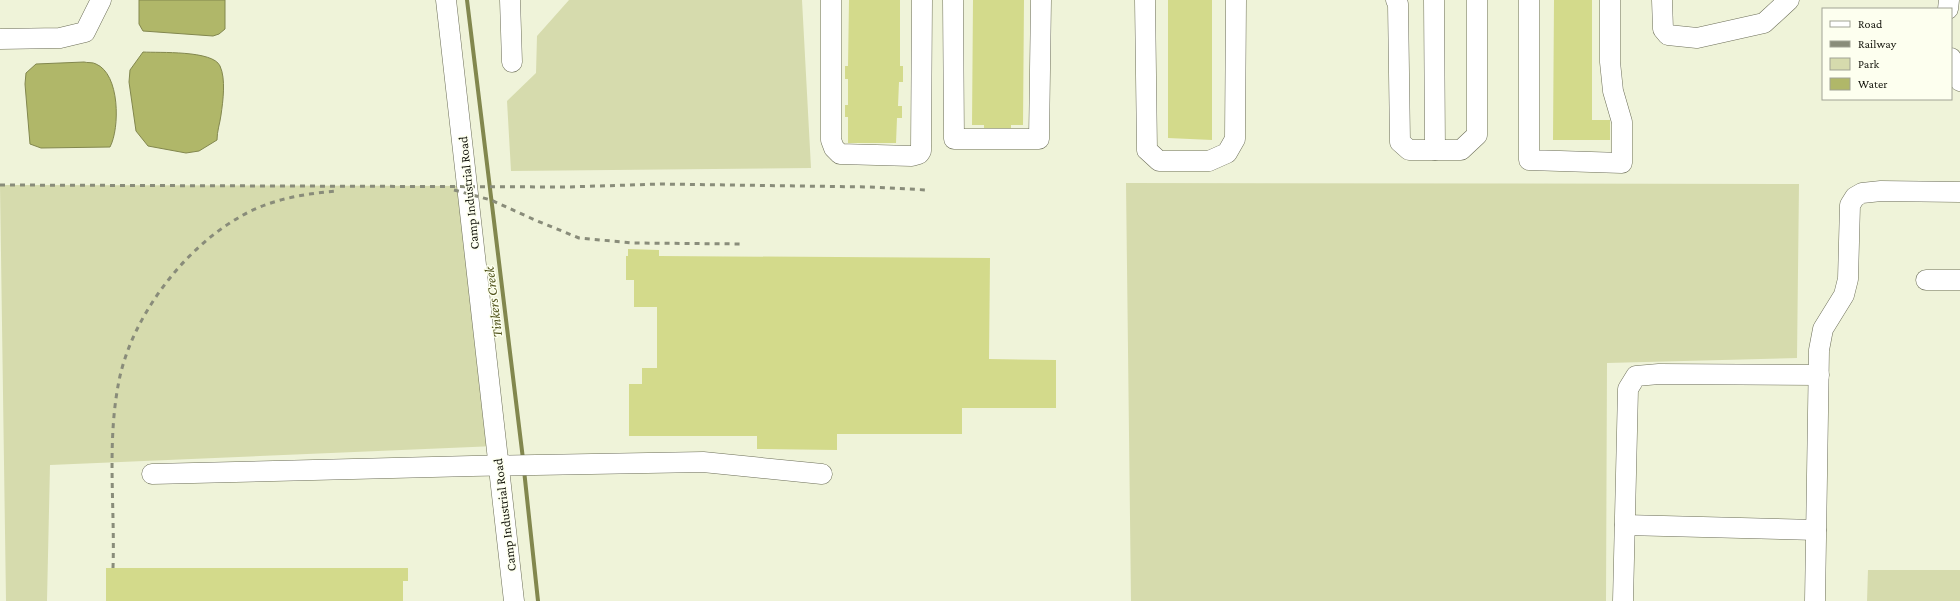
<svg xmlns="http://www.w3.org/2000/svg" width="1960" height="601" font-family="'Crimson Pro',serif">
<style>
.green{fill:#d6dbad}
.water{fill:#b0b769;stroke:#82874e}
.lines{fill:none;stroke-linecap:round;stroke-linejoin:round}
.stream{stroke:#82874e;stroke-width:4}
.building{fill:#d3da8b}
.minor-casing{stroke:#6c6e58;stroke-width:21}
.minor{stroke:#fff;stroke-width:20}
.rail{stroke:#898c7a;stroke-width:3;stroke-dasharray:5 5;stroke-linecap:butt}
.labels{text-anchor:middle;stroke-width:3;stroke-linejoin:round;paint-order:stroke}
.street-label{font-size:13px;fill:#17180f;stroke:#fdffef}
.water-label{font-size:14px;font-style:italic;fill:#50531a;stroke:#fdffef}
</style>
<rect width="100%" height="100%" fill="#eff3d9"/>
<g class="green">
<polygon points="569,0 802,0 811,168 511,171 507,101 536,73 537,36"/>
<polygon points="1126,183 1799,184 1797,358 1607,363 1606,601 1131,601"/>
<polygon points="0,185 467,186 496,446 50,465 47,601 6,601"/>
<polygon points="1868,570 1960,570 1960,601 1867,601"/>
</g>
<g class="water">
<polygon points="139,0 225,0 225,29 219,34 213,36 143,31 139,24"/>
<path d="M 143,52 C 159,53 213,50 220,66 C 226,79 223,101 221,115 C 220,123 217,131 217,140 L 199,151 L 186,153 L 148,146 L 136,131 L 129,82 L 130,70 Z"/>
<path d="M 84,62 C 87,63 93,62 96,64 C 120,74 120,128 110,147 L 41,148 L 30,144 L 25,84 L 26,73 L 36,64 Z"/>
</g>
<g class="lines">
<g class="stream">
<polyline points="467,0 523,459"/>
<polyline points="524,470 538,601"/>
</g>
</g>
<g class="building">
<polygon points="849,0 900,0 900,66 903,66 903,82 899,82 898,106 902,106 902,118 897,118 896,143 848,143 848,117 845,117 845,105 848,105 848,79 845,79 845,66 848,66"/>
<polygon points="973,0 1024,0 1023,125 1011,125 1011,128 984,128 984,125 972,125"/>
<polygon points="1168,0 1212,0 1212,140 1168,138"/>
<polygon points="1554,0 1592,0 1592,120 1610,120 1610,140 1553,140"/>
<polygon points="628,249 659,250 659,256 990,258 989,359 1056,360 1056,408 962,408 962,434 837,434 837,450 757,449 757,436 629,436 629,384 642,384 642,368 657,368 657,307 634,307 634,280 626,280 626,256 628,256"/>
<polygon points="106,568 408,568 408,581 403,581 403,601 106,601"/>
</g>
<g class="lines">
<g class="minor-casing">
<g id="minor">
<polyline points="446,0 514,601"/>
<polyline points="510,0 512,62"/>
<polyline points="831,0 831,140 834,148 840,154 912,156 919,154 921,151 922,0"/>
<polyline points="953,0 954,139 1039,139 1041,0"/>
<polyline points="1145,0 1147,150 1159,161 1209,161 1227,153 1235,139 1236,0"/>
<polyline points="1396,0 1398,4 1400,142 1409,150 1461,150 1477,135 1477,0"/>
<polyline points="1434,0 1435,150"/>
<polyline points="1529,0 1529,160 1622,163 1622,122 1613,91 1610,62 1610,0"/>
<polyline points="1662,0 1663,29 1668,35 1697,38 1764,23 1789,0"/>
<polyline points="1948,9 1949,0"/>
<polyline points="0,39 60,38 85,32 101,0"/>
<polyline points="1951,58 1952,65 1960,81"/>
<polyline points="1926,280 1960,280"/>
<polyline points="152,474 472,466 703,462 822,474"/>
<polyline points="1625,525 1816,530"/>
<polyline points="1623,601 1628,389 1636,376 1659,374 1819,375"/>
<polyline points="1815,601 1819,350 1823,329 1844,295 1848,279 1850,205 1855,197 1862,193 1881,191 1960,192"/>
</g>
</g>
<use href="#minor" class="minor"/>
<g class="rail">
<polyline points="0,185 568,187 660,184 870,187 927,190"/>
<polyline points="454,190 491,200 535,220 579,238 633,243 744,244"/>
<path d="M 113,568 C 115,508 107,446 118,386 C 129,321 181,251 238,218 C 267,200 302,194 336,191"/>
</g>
</g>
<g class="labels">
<g class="street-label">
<text transform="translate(468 193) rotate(-96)" y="5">Camp Industrial Road</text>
<text transform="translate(504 515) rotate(-97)" y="5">Camp Industrial Road</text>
</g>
<g class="water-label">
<text transform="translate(493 302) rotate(-97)" y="5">Tinkers Creek</text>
</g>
</g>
<rect x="1822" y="8" width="130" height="92" fill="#fdffef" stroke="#a1a395"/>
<rect x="1830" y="21" width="20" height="6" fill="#ffffff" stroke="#a1a395"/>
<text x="1858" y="28" font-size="12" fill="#17180f">Road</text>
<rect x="1830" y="41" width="20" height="6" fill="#898c7a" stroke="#a1a395"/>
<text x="1858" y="48" font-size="12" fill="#17180f">Railway</text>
<rect x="1830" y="58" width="20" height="12" fill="#d6dbad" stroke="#a1a395"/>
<text x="1858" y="68" font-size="12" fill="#17180f">Park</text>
<rect x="1830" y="78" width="20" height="12" fill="#b0b769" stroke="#a1a395"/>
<text x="1858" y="88" font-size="12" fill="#17180f">Water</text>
</svg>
